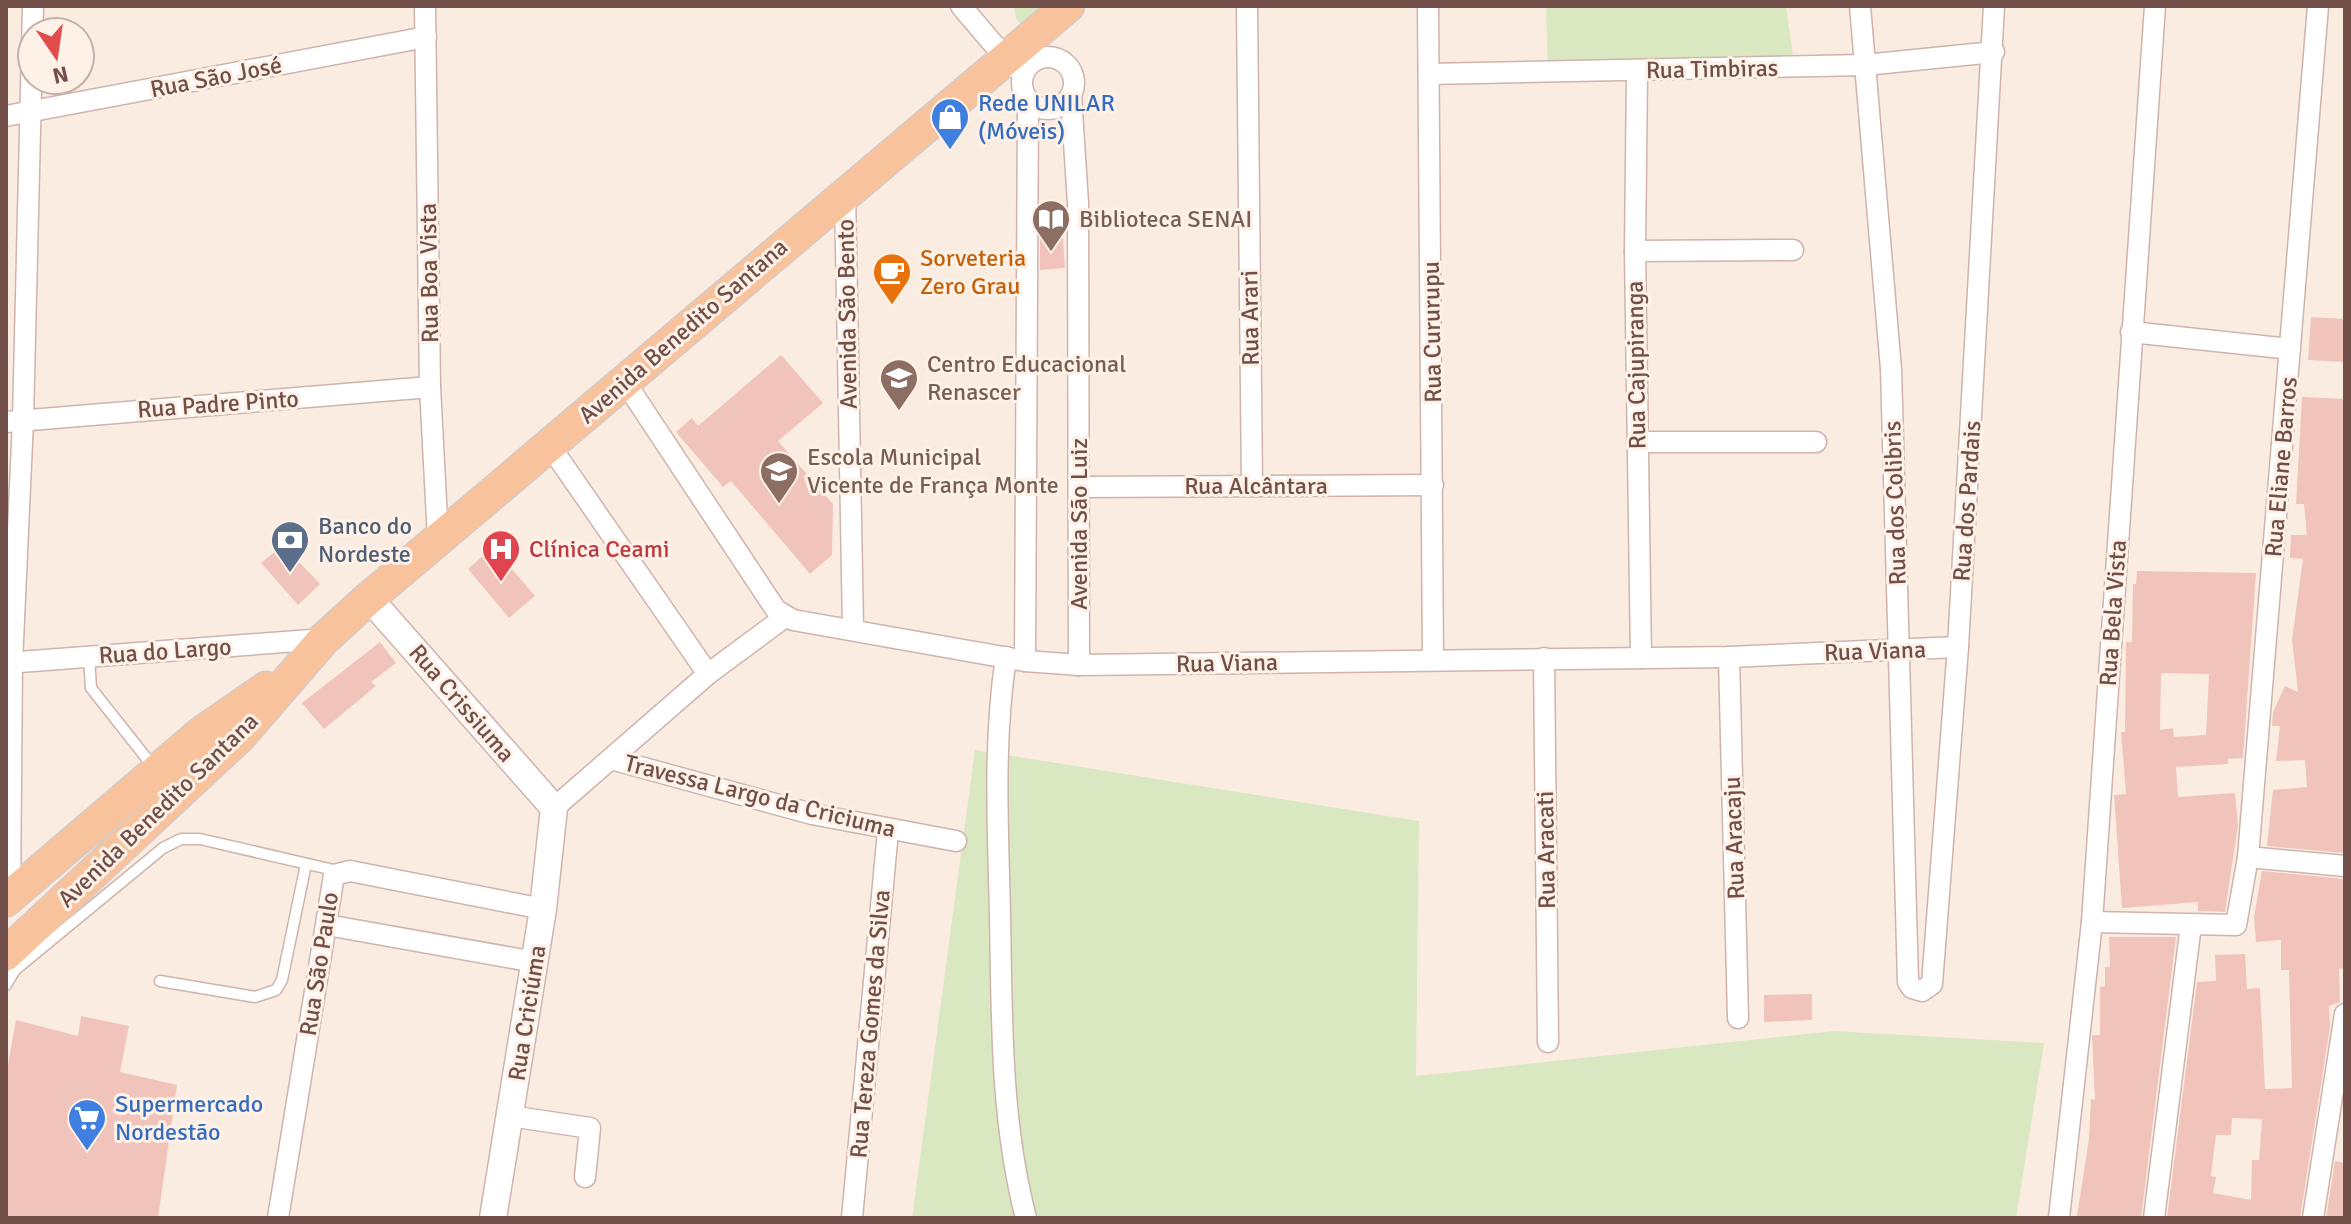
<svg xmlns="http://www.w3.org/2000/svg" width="2351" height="1224" font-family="Signika,sans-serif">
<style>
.green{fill:#d9e8c1}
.building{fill:#f0c4ba;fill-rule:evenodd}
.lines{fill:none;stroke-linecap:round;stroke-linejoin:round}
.service-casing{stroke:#ceb4ac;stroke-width:13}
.minor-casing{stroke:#ceb4ac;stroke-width:23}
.tertiary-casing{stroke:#ceb4ac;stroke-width:29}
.primary-casing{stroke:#d5cac8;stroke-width:35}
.service{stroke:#fff;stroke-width:10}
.minor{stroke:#fff;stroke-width:20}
.tertiary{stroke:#fff;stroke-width:26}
.primary{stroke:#f8c39c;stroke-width:32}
.labels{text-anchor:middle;stroke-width:6;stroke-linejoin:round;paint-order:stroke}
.street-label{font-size:24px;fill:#724f49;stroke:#fef1e7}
.shop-label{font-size:24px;fill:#366cbe;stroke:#fef1e7;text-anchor:start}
.education-label{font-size:24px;fill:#785e54;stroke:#fef1e7;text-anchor:start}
.food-label{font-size:24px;fill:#c56008;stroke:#fef1e7;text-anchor:start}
.service-label{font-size:24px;fill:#4e5e75;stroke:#fef1e7;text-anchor:start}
.health-label{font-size:24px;fill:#be3a42;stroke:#fef1e7;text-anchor:start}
</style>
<rect width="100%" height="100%" fill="#fbece2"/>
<g class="green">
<polygon points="1014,6 1057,6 1022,26 1016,18"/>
<polygon points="1546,6 1786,6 1794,63 1548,67"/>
<polygon points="975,750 1419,821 1416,1076 1834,1031 2044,1043 2016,1218 912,1218"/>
</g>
<g class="building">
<polygon points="1063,237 1065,268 1040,270 1040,238"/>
<polygon points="2311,317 2345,319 2345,362 2308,360"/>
<polygon points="781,355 823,403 778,441 833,504 832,555 810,574 731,481 723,487 676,432 692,418 698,426"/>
<polygon points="2302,397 2345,399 2345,853 2267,846 2273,790 2307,787 2305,760 2276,761 2280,726 2272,726 2273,712 2285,686 2298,692 2292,640 2303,559 2290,558 2291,535 2307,535 2304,504 2296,504"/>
<polygon points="283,545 320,584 298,605 261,563"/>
<polygon points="493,547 535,596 509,618 468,569"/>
<path d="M 2137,571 L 2256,573 L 2243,758 L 2228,759 L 2228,764 L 2176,767 L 2178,797 L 2235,793 L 2238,825 L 2225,912 L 2198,911 L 2198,902 L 2122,908 L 2114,795 L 2126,794 L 2121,732 L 2125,732 L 2126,642 L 2132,642 L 2133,584 L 2136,584 ZM 2161,673 L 2209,674 L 2206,735 L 2174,737 L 2173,728 L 2160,730 Z"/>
<polygon points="380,642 396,663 371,682 376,686 324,729 302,703"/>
<path d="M 2262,871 L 2345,879 L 2345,968 L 2339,969 L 2340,1002 L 2329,1006 L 2330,1027 L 2300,1218 L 2167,1218 L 2197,982 L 2216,981 L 2215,955 L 2245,954 L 2247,989 L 2260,988 L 2265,1089 L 2292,1088 L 2289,970 L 2281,970 L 2281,940 L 2256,942 L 2254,917 ZM 2232,1118 L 2262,1119 L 2259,1160 L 2252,1160 L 2251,1200 L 2213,1193 L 2216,1177 L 2211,1176 L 2216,1135 L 2231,1135 Z"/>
<polygon points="2109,937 2176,937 2141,1218 2077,1216 2089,1139 2091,1099 2095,1100 2092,1035 2100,1035 2100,987 2105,986 2105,967 2110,967"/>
<polygon points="1812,994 1812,1020 1764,1022 1764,995"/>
<polygon points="81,1016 129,1026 120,1072 177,1085 158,1218 6,1218 6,1076 16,1020 78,1036"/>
<polygon points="2335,1161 2345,1163 2345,1218 2326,1218"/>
</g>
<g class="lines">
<g class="service-casing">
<g id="service">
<polyline points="89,657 91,688 155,769"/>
<polyline points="160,981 255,997 276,990 282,980 306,864"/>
<polyline points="6,985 15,970 163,848 181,839 200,839 338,871"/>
</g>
</g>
<g class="minor-casing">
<g id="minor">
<polyline points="425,6 430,387 438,539"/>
<polyline points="961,6 1013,67"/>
<polyline points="1247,6 1252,486"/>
<polyline points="1428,6 1433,659"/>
<polyline points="1860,6 1891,369 1908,982 1912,988 1922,991 1932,984 1958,647 1994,6"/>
<circle cx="1048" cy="83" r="26"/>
<polyline points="1637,71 1635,251 1641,658"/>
<polyline points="1429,74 1865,65 1994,52"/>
<polyline points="1071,96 1078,203 1079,665"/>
<polyline points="6,116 426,37"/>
<polyline points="845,192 853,628"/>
<polyline points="1635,251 1793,250"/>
<polyline points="2131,332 2290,349"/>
<polyline points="625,382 776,610 793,620 1025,661 1079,665 1729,657 1958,647"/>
<polyline points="6,422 430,387"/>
<polyline points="1637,442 1816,442"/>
<polyline points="550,446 708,674"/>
<polyline points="1080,487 1433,485"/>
<path d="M 1006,657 C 993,743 998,828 1000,914 C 1002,1017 1000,1118 1026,1218"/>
<polyline points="1729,657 1738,1018"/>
<polyline points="1544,658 1548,1042"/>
<polyline points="1025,661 1028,102"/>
<polyline points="6,663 324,639"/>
<polyline points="611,759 812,814 956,841"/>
<polyline points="554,808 708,674 785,617"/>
<polyline points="2248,857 2345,866"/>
<polyline points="10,896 12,663 23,420 33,6"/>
<polyline points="2092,922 2236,925 2248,857 2318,6"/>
<polyline points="327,925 535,962"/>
<polyline points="510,1116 590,1128 585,1177"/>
<polyline points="278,1218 334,875 350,871 543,909"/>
<polyline points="852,1218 888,831"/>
<polyline points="2059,1218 2092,922 2155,6"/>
<polyline points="2154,1218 2191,925"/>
<polyline points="2313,1218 2345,1014"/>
</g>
</g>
<g class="tertiary-casing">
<polyline id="tertiary" points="369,598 554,808 543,909 493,1218"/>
</g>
<g class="primary-casing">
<g id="primary">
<polyline points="6,900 200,734 266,688"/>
<polyline points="6,954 239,737 324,639 369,598 1068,6"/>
</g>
</g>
<use href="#service" class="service"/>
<use href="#minor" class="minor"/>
<use href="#tertiary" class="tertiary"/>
<use href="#primary" class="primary"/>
</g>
<defs>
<g id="shop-pin" transform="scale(2)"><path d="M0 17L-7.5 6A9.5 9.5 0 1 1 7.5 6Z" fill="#3f7fe0" stroke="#fef1e7"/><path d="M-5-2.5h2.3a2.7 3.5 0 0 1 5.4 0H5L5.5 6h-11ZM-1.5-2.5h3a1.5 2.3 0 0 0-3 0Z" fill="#fff"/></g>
<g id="library-pin" transform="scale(2)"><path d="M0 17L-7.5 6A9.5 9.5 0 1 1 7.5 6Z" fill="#8d6e63" stroke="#fef1e7"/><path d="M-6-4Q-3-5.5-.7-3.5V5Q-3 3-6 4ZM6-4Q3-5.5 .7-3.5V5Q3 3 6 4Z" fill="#fff"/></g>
<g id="cafe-pin" transform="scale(2)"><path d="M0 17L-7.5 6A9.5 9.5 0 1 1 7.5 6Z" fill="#e8710a" stroke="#fef1e7"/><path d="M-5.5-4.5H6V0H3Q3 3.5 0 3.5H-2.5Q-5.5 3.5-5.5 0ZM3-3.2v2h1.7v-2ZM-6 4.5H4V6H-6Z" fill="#fff"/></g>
<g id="school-pin" transform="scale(2)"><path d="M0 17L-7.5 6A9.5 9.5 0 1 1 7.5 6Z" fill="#8d6e63" stroke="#fef1e7"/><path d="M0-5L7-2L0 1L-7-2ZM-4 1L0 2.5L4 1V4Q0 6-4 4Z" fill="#fff"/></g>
<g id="bank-pin" transform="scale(2)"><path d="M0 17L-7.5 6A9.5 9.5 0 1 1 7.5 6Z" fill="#5c6f8a" stroke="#fef1e7"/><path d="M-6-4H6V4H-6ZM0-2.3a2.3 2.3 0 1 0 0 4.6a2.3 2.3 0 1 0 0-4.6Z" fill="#fff"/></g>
<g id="hospital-pin" transform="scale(2)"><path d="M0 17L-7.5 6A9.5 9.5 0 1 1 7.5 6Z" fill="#e0444e" stroke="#fef1e7"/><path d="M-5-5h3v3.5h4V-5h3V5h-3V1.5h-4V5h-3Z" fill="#fff"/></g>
<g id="supermarket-pin" transform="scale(2)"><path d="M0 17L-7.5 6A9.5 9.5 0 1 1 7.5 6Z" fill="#3f7fe0" stroke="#fef1e7"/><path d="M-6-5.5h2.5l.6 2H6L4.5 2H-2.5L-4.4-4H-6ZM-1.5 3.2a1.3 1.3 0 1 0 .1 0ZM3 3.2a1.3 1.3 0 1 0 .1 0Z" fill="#fff"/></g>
</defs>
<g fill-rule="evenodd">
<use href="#shop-pin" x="950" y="117"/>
<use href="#library-pin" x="1051" y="219"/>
<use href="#cafe-pin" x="892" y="272"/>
<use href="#school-pin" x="899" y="378"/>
<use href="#school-pin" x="779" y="471"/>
<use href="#bank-pin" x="290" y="540"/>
<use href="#hospital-pin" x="501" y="549"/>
<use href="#supermarket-pin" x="87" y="1118"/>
</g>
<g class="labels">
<g class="street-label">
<text transform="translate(1712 69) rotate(-1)" y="8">Rua Timbiras</text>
<text transform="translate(216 77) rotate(-11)" y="8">Rua São José</text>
<text transform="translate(429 273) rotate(-91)" y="8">Rua Boa Vista</text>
<text transform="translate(847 314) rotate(-91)" y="8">Avenida São Bento</text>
<text transform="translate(1250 318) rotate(-91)" y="8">Rua Arari</text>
<text transform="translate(683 331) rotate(-41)" y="8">Avenida Benedito Santana</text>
<text transform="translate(1432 332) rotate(-91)" y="8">Rua Cururupu</text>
<text transform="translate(1636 365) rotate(-91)" y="8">Rua Cajupiranga</text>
<text transform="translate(218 404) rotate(-4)" y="8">Rua Padre Pinto</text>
<text transform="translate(2281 467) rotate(-85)" y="8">Rua Eliane Barros</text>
<text x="1256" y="494">Rua Alcântara</text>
<text transform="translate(1967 501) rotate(-86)" y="8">Rua dos Pardais</text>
<text transform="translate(1895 503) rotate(-92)" y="8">Rua dos Colibris</text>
<text transform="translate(1079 524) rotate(-90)" y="8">Avenida São Luiz</text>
<text transform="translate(2113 613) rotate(-86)" y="8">Rua Bela Vista</text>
<text transform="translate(165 651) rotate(-4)" y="8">Rua do Largo</text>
<text transform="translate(1875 651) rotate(-2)" y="8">Rua Viana</text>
<text transform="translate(1227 663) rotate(-1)" y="8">Rua Viana</text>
<text transform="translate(462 703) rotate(49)" y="8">Rua Crissiuma</text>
<text transform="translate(760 796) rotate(14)" y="8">Travessa Largo da Criciuma</text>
<text transform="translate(158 810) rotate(-44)" y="8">Avenida Benedito Santana</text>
<text transform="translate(1734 838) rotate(-92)" y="8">Rua Aracaju</text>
<text transform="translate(1546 850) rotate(-91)" y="8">Rua Aracati</text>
<text transform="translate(319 964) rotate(-81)" y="8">Rua São Paulo</text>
<text transform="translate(527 1013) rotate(-81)" y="8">Rua Criciúma</text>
<text transform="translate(870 1024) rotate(-85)" y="8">Rua Tereza Gomes da Silva</text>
</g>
<g class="shop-label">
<text x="978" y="111">Rede UNILAR<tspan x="978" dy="28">(Móveis)</tspan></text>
<text x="115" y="1112">Supermercado<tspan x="115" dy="28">Nordestão</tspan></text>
</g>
<g class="education-label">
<text x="1079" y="227">Biblioteca SENAI</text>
<text x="927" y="372">Centro Educacional<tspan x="927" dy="28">Renascer</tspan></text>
<text x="807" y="465">Escola Municipal<tspan x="807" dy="28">Vicente de França Monte</tspan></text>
</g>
<g class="food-label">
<text x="920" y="266">Sorveteria<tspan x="920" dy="28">Zero Grau</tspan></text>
</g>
<g class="service-label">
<text x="318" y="534">Banco do<tspan x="318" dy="28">Nordeste</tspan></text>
</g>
<g class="health-label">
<text x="529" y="557">Clínica Ceami</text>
</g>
</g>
<rect width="2351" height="1224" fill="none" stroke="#724f49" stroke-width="16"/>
<g transform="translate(56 56) rotate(167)"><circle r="38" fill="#fef1e7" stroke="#c6b0a8" stroke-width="2"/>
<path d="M0-6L14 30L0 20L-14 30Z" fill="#e24c4a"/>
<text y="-12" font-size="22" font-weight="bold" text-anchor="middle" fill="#724f49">N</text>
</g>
</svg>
